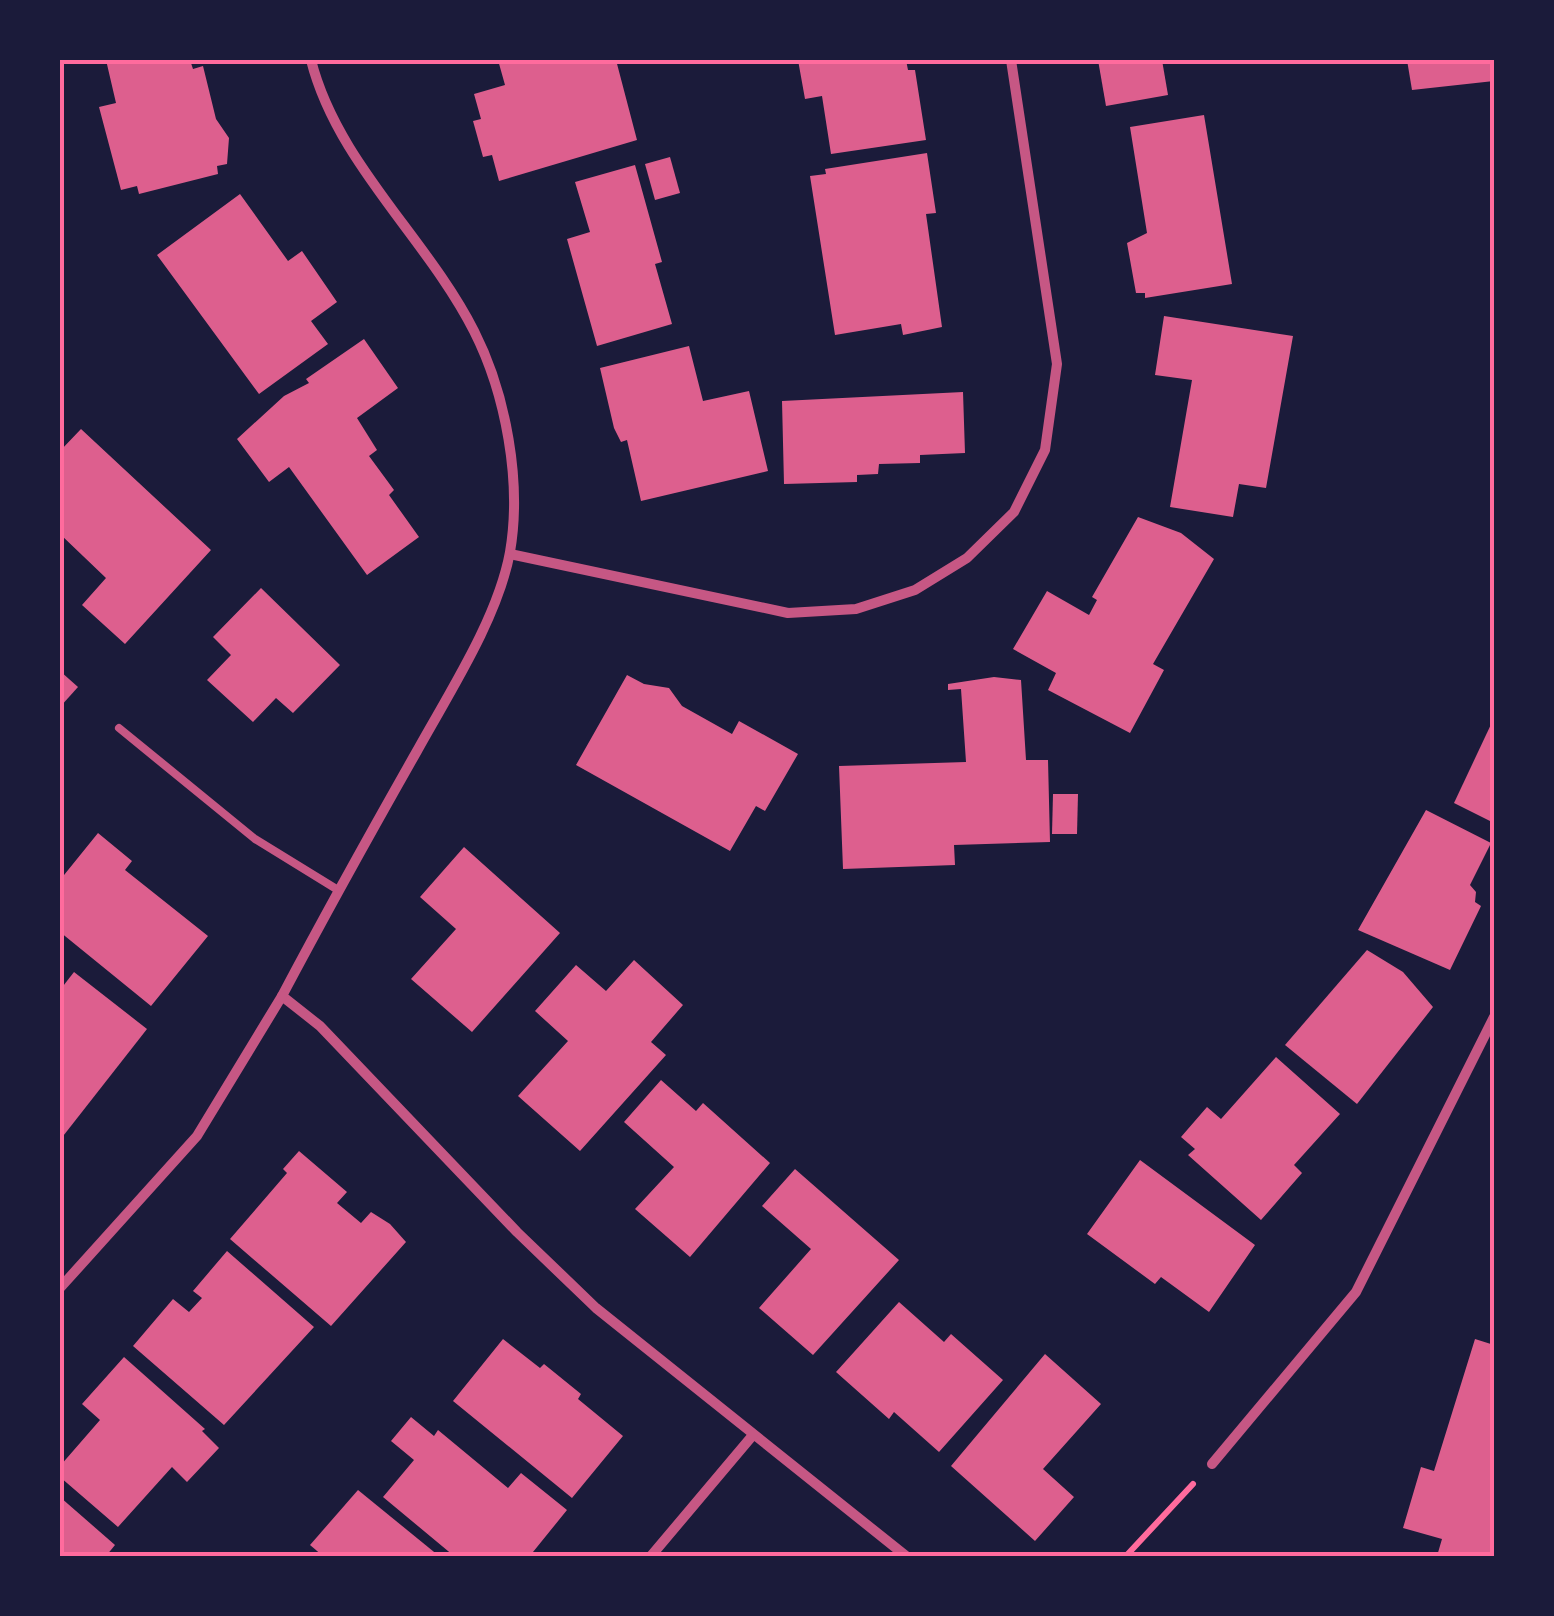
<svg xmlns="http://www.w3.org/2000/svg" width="1554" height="1616" font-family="'Golos Text',sans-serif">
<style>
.building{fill:#dd5f8e}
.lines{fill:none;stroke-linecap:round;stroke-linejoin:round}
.path{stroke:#ff6b9d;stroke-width:6}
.service{stroke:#c65784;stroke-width:8}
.minor{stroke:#c65784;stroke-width:10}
.neatline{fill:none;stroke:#ff6b9d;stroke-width:4}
</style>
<rect width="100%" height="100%" fill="#1b1b3a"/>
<g class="building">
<polygon points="106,60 190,60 193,69 203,66 216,119 229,138 227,164 217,166 218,174 139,194 137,186 121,190 99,107 116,103"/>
<polygon points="498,60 616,60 637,140 499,181 492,155 483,157 473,121 481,119 474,94 505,85"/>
<polygon points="798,60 906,60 908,70 915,70 926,140 831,154 822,96 805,99"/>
<polygon points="1098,60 1162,60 1168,95 1106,106"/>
<polygon points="1407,60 1494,60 1494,81 1412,90"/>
<polygon points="1204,115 1232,284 1145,298 1145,293 1136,293 1127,243 1147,233 1130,127"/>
<polygon points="927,153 936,213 926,214 942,327 903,335 901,324 835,335 810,176 826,174 825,169"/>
<polygon points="670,157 680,193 655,200 645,164"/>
<polygon points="635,165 662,262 655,264 672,324 597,346 567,239 590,232 575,182"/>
<polygon points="240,194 288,261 302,251 337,302 311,321 328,344 259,394 157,255"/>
<polygon points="1164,316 1293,336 1266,488 1239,484 1233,517 1170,507 1192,380 1155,375"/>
<polygon points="364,339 398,388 357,418 377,450 369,456 394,490 389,495 419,537 367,575 289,467 269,482 237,439 284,396 309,383 306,379"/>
<polygon points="689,346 703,401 749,391 768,471 641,501 627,440 621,442 614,428 600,368"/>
<polygon points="963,392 965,453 920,455 920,463 879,464 878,474 857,475 857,482 784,484 782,401"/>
<polygon points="81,429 211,550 125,644 82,605 106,578 60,534 60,451"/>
<polygon points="1138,517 1181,533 1214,559 1153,664 1164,670 1130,733 1048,690 1056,673 1013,649 1047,591 1089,615 1097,600 1092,597"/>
<polygon points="261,588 340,665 293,713 276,698 253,722 207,680 231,655 213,637"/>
<polygon points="60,671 78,687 60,707"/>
<polygon points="627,675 644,684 669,688 682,706 732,734 739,721 798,754 765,811 756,806 730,851 576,765"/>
<polygon points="994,677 1021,680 1026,760 1048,760 1050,842 954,845 955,865 843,869 839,766 966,762 961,689 948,690 948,684"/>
<polygon points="1494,718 1494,823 1454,803"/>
<polygon points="1053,794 1078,794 1077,834 1052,834"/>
<polygon points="1426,810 1491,843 1470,885 1476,892 1475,902 1481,906 1450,970 1358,930"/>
<polygon points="98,833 132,861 125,870 208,936 151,1006 60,932 60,880"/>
<polygon points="464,847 560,933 472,1032 411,979 456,929 420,897"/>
<polygon points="1367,950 1403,972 1433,1007 1357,1104 1285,1045"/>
<polygon points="634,960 683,1005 651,1042 666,1055 580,1151 518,1096 568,1041 535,1011 576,965 606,991"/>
<polygon points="74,972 147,1029 60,1140 60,990"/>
<polygon points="1276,1057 1340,1114 1294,1165 1302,1173 1261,1220 1188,1155 1195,1149 1181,1137 1207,1107 1221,1119"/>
<polygon points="661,1080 696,1111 703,1103 770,1163 690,1257 635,1209 674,1167 624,1122"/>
<polygon points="299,1151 347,1192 337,1203 361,1223 371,1212 390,1224 406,1242 331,1326 230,1239 287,1173 283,1169"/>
<polygon points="1140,1160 1255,1245 1209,1312 1161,1277 1155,1284 1087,1234"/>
<polygon points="795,1169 899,1260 813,1355 759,1308 811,1249 762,1206"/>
<polygon points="227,1251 314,1327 224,1425 133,1346 173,1299 189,1312 202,1298 193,1291"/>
<polygon points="899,1302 944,1342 951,1334 1003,1380 939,1452 894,1412 889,1419 836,1372"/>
<polygon points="503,1339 540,1368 544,1364 581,1394 578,1399 623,1436 572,1498 453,1401"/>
<polygon points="1475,1339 1494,1345 1494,1556 1437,1556 1442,1539 1403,1528 1421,1467 1434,1471"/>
<polygon points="1045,1354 1101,1404 1043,1469 1074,1497 1035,1541 951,1466"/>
<polygon points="124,1357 205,1429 202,1431 219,1448 187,1482 172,1467 118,1527 60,1477 60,1466 100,1420 82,1404"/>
<polygon points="411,1417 434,1436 438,1430 508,1488 521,1473 567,1510 533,1552 538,1556 454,1556 383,1497 414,1460 391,1441"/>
<polygon points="358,1490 439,1556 323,1556 310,1545"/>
<polygon points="60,1497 115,1545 106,1556 60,1556"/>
</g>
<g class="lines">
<polyline class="path" points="1126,1556 1193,1484"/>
<polyline class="service" points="119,728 255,839 338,890"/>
<g class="minor">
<path d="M 311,60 C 337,163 427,238 474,331 C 506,394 522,482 510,552 C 498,618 449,693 417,751 C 371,832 326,913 282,996 L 320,1026 L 517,1232 L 596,1308 L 906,1556"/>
<polyline points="510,554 788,613 856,609 915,590 967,558 1014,512 1045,450 1057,364 1011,60"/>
<polyline points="60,1288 197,1136 282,996"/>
<polyline points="1212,1464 1356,1292 1494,1017"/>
<polyline points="651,1556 753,1435"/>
</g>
</g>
<rect width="1554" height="1616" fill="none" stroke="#1b1b3a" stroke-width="125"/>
<rect x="62" y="62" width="1430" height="1492" class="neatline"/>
</svg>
